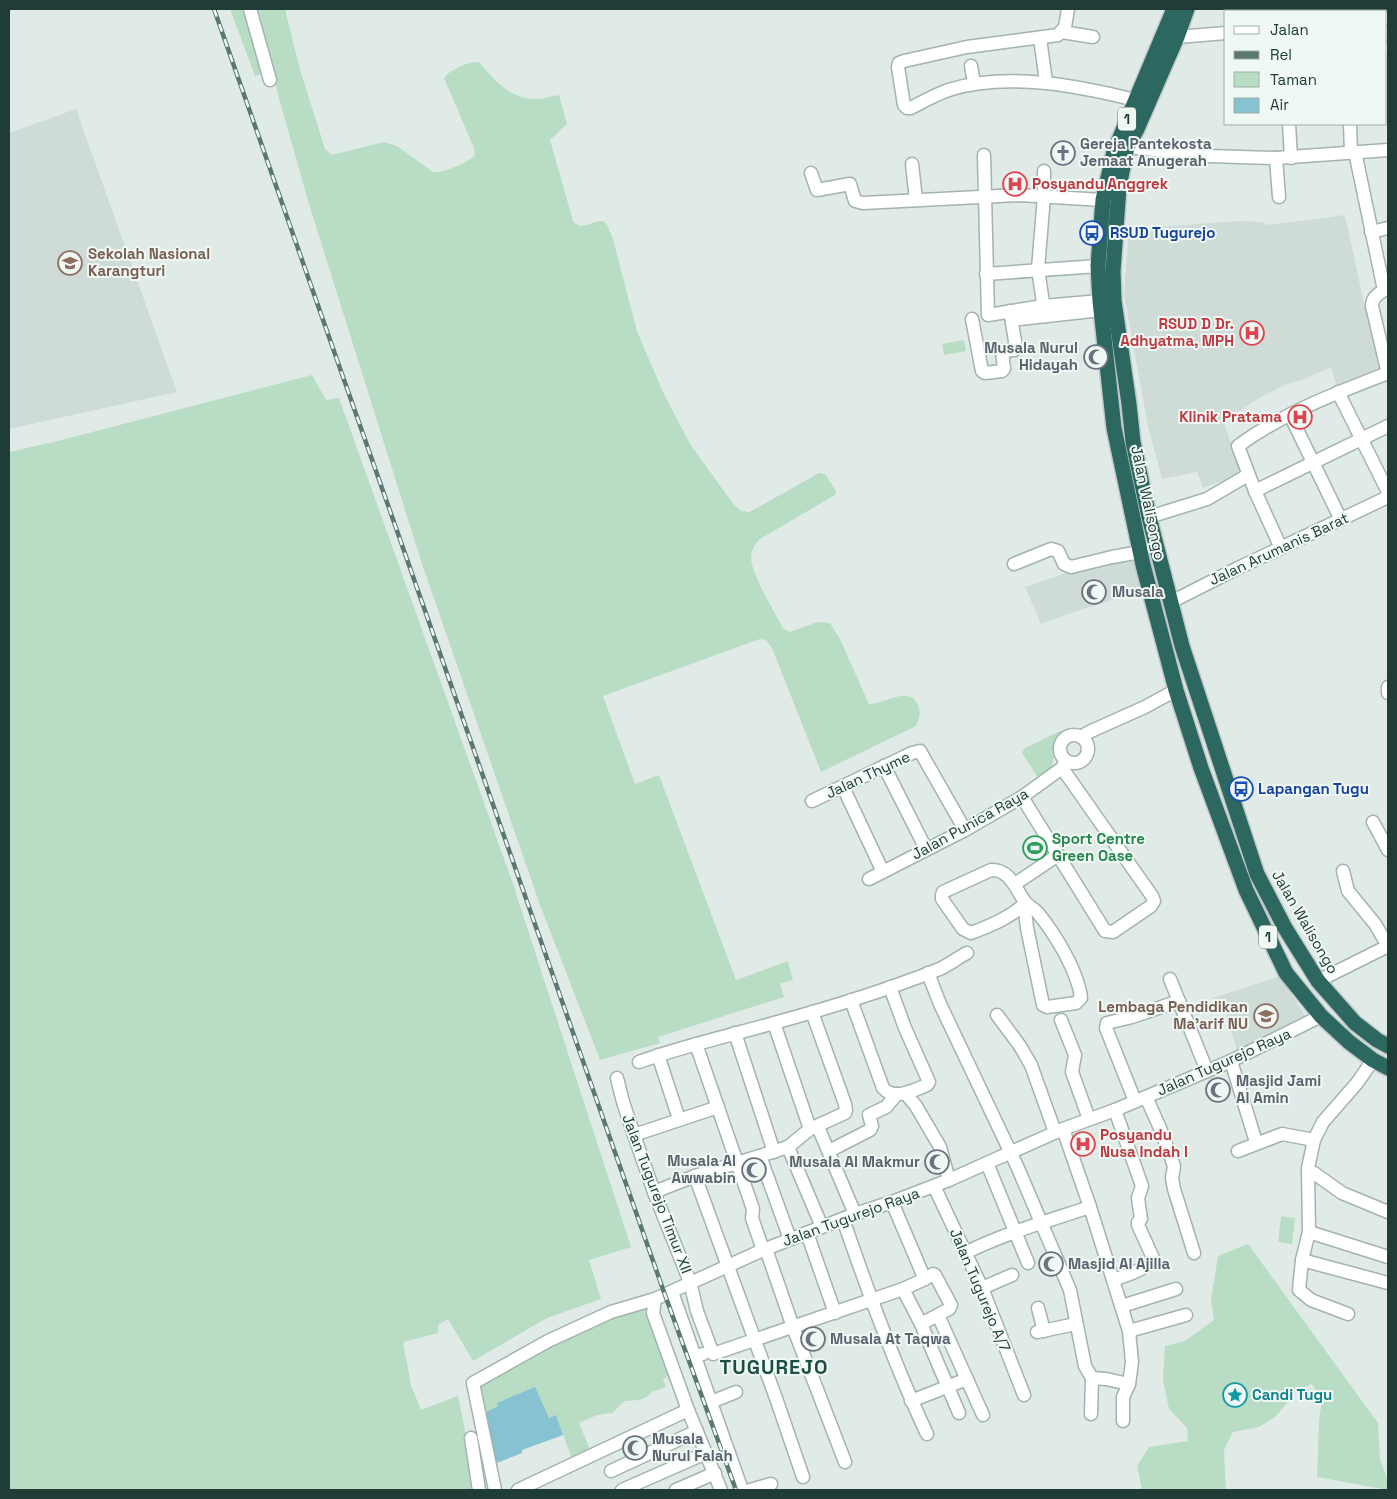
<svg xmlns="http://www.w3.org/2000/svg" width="1397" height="1499" font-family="'Space Grotesk',sans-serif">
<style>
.built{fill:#cedbd6}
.green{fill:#b8ddc4}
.water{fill:#86c2d2}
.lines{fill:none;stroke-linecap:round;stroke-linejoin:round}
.minor-casing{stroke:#a3b3ae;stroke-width:15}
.highway-casing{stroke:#c1c8c7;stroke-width:18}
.minor{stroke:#fff;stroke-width:12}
.highway{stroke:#2c6860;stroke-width:15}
.rail-casing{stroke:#5a7871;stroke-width:4.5}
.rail{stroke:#f0f8f4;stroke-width:2.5;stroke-dasharray:8;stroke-linecap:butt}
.labels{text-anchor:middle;stroke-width:4;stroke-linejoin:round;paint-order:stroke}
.shield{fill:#f0f8f4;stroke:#5e746f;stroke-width:1}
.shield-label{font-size:14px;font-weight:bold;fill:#203c36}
.worship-label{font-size:15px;font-weight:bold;fill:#5b616d;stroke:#f0f8f4;text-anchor:start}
.health-label{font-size:15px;font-weight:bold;fill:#be3a42;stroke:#f0f8f4;text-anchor:start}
.transit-label{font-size:15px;font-weight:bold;fill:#164399;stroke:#f0f8f4;text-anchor:start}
.education-label{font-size:15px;font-weight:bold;fill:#785e54;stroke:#f0f8f4;text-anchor:start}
.street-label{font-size:15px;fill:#203c36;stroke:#f0f8f4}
.leisure-label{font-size:15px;font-weight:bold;fill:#27864d;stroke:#f0f8f4;text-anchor:start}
.culture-label{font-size:15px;font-weight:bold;fill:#0d838f;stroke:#f0f8f4;text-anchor:start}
.district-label{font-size:20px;font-weight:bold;letter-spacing:1px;fill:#1c4e45;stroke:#f0f8f4}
</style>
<rect width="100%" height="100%" fill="#e0ebe7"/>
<g class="built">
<polygon points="76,109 177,392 9,429 9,133"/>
<polygon points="1345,215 1363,299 1383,372 1337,387 1331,367 1303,380 1287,384 1261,397 1223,421 1242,474 1203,488 1197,472 1162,479 1148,426 1124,294 1129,229 1240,221 1263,222 1268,225"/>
<polygon points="1136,556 1144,590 1080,610 1041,624 1025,587 1069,572"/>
<polygon points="1280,976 1307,1019 1238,1053 1225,1012 1218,1013 1213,998"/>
</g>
<g class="green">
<path d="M 230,9 L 285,9 L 299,66 L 325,149 L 332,155 L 384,142 L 397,146 L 433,172 C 443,173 468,163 475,155 L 474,148 L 444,78 C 449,70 469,61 479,62 C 494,80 510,99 536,99 C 544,99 551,96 559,95 L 567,124 L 550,140 L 573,221 C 582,232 592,220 603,221 L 607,225 L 613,239 L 637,331 L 662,390 L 690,444 L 734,505 L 741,511 L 749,512 L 755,509 L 819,473 L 825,474 L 836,491 L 835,495 L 760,539 C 755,544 752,549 751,556 C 750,573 775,612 783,628 L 790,632 L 818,622 L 830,623 L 840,639 L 869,704 C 884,704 908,686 917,703 C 922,712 919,718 916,726 L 821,772 L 772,648 L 766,640 L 760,639 L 603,696 L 635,784 L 659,775 L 736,980 L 788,961 L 793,980 L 780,984 L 784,997 L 658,1037 L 660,1043 L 600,1060 L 540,905 L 421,561 L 309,204 L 278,95 L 274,76 L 274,72 L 255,76 Z"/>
<polygon points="964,340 966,351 944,355 942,344"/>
<polygon points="312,375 326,400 339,398 512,881 631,1247 589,1260 601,1299 547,1318 473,1361 448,1319 438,1325 438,1333 403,1342 411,1385 421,1410 458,1396 477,1490 9,1490 9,452 54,442"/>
<polygon points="1070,730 1058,743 1050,772 1039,779 1022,753 1025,748 1060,731"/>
<polygon points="1281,1216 1295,1218 1292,1244 1278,1242"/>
<polygon points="1248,1244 1378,1423 1380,1459 1388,1481 1388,1490 1317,1477 1319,1421 1322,1399 1312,1384 1296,1392 1276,1416 1259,1427 1233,1432 1224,1450 1226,1490 1142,1490 1137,1466 1149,1447 1188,1441 1187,1428 1169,1409 1163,1380 1165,1346 1185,1341 1214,1320 1211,1300 1218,1256"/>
<polygon points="636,1308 643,1309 649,1313 670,1376 663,1379 666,1387 652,1392 647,1397 639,1400 625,1401 612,1413 597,1415 579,1423 591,1452 573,1461 556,1416 549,1418 497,1403 499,1406 484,1413 478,1387 550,1344"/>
</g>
<polygon class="water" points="535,1387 549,1418 556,1415 563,1435 522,1450 522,1453 497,1463 484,1413 498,1406 497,1403"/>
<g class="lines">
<g class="minor-casing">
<g id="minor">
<polyline points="250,9 270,80"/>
<path d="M 1068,9 L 1065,27 L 1058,35 L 967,47 L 904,61 L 899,63 L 898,67 L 904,105 L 907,108 L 911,108 C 924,101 938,93 952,89 C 1007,72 1080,86 1135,100"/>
<polyline points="1386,18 1388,18"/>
<polyline points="1062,32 1093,37"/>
<polyline points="1177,37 1226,33"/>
<polyline points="1040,38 1046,82"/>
<polyline points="1386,49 1388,49"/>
<polyline points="971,66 974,83"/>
<polyline points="1289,124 1291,158"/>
<polyline points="1350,124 1351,152"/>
<polyline points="1127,147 1210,156 1276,158 1388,150"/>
<path d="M 1355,152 L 1384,290 C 1377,295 1372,298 1372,306 L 1388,374"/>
<polyline points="984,155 988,315 1043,306 1100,301"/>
<polyline points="1276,158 1279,197"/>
<polyline points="912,164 916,200"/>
<polyline points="1044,171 1044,196 1038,269 1045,316"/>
<polyline points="811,173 817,190 850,184 855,201 863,203 1019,195 1103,200"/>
<polyline points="1371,232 1388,228"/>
<polyline points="986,274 1098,266"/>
<polyline points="972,319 982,371 985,373 1002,371 1004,369 1002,351 1014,350 1016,347 1010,311"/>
<polyline points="1012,320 1101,310"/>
<polyline points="1338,392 1388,492"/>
<polyline points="1290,415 1341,520"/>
<polyline points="1255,491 1388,426"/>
<polyline points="1149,517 1207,499 1248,475"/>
<path d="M 1281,548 L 1255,491 L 1238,446 C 1283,413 1336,393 1388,373"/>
<polyline points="1014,564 1051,549 1058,551 1064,564 1071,567 1112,557 1140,552"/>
<polyline points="1171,602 1236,569 1388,497"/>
<polyline points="1388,687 1388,693"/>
<circle cx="1074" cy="749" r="14"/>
<polyline points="1081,737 1089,732 1145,707 1176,690"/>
<polyline points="884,766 926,849"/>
<polyline points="843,787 883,872"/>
<polyline points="1022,797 1105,931 1113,932 1151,906 1154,901 1152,896 1062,768"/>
<polyline points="812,801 912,753 920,751 965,830"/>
<polyline points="1373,822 1388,850"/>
<polyline points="1343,871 1348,891 1375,924 1388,946"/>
<polyline points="869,879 965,830 1022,797 1062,768 1066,761"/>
<polyline points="1015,884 1058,855"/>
<path d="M 1026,903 C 1009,918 992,925 971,933 L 963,929 L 942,899 L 942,895 L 943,892 L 991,870 C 1011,869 1016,891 1026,903 C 1029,906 1034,909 1038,913 C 1055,934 1078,971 1081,998 L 1076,1003 L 1047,1007 L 1043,1005 L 1027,928 L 1025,910 L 1026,903"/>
<polyline points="928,973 940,1004 1017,1166 1070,1290 1085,1366 1092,1378 1091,1414"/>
<polyline points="1170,979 1207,1071"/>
<polyline points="1318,981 1388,946"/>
<path d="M 851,1000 L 883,1088 C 895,1101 914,1090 927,1085 L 929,1082 L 905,1028 L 890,987"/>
<polyline points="997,1015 1020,1046 1031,1065 1055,1132"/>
<polyline points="1061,1020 1075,1055 1072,1072 1089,1119"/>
<polyline points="774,1023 810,1129"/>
<polyline points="735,1033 774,1152"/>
<polyline points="696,1044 753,1209 752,1218 763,1250"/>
<polyline points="658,1055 679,1119"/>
<polyline points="1231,1061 1256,1142"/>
<path d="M 639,1062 C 683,1046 729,1036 774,1023 C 829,1008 884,991 937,970 C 946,967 957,958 967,953"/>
<polyline points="617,1078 623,1102 634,1135 654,1192 690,1282 697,1311 713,1354 903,1289 925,1279"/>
<polyline points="906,1094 916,1106 940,1147 949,1180"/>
<polyline points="1146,1097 1160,1128 1174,1166 1172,1178 1174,1189 1194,1253"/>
<polyline points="1135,1101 1106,1028 1107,1023 1132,1017 1179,1001"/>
<polyline points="818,1127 855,1214"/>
<polyline points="1063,1129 1090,1207 1129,1331 1132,1362 1129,1384 1123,1397 1123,1421"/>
<polyline points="634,1135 718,1107"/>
<polyline points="788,1147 822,1227"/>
<polyline points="829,1151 870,1130 872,1126 869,1115 886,1107 897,1094"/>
<polyline points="1238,1151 1282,1134 1314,1140"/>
<polyline points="760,1156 790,1239"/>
<polyline points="987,1163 1028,1263"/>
<polyline points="1314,1173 1342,1193 1388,1212"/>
<polyline points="695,1176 777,1401 803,1477"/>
<polyline points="934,1186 982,1288 1024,1395"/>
<polyline points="654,1192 695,1176 788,1147 810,1129 845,1113 846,1110 845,1104 812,1012"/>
<polyline points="892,1202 923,1275 925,1279 933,1274 935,1275 951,1305 949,1309 921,1324"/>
<path d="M 843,1219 C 868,1292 894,1364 927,1434"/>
<polyline points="1309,1232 1388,1257"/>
<polyline points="807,1233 835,1313"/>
<polyline points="766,1249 793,1327 845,1462"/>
<path d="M 965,1253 C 1005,1233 1048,1221 1090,1207"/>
<polyline points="1302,1260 1388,1283"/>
<path d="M 1113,1280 C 1124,1276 1149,1269 1153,1258 L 1138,1225 L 1138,1222 L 1141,1219 L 1138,1198 L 1142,1186 L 1115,1110"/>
<polyline points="982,1288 1012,1275"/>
<polyline points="903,1289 921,1324 959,1413"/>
<polyline points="672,1292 695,1357 703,1354"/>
<polyline points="655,1299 653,1313 688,1410 721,1490"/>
<polyline points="1122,1306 1176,1289"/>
<polyline points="1038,1308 1044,1331"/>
<polyline points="1348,1314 1311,1300 1299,1290 1302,1260 1309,1232 1308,1168 1314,1140 1323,1122 1357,1083 1373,1060"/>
<polyline points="938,1315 983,1415"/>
<polyline points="1129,1331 1186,1315"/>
<polyline points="1037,1332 1076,1324"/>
<polyline points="695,1357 742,1490"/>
<polyline points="1092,1378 1106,1379 1129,1384"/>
<polyline points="911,1401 967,1379"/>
<polyline points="711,1402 736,1392"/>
<polyline points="471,1438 479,1490"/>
<polyline points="611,1471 697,1431"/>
<polyline points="495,1490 473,1383 548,1341 611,1312 655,1299 763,1250 855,1214 892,1202 949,1180 1063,1129 1115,1110 1231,1061 1321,1016"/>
<polyline points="518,1490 688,1410"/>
<polyline points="622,1490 706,1453"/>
<polyline points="676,1490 715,1473"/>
<polyline points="750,1490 771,1484"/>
</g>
</g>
<g class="highway-casing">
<g id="highway">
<polyline points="1174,9 1114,152 1103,200 1098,266 1100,301 1114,428 1143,565 1176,690 1201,768 1246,890 1286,973 1321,1016 1349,1042 1373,1060 1388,1068"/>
<polyline points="1187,9 1177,37 1137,129 1127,147 1119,187 1113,271 1114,301 1129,404 1133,442 1149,517 1182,646 1257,874 1285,928 1318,981 1355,1023 1377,1040 1388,1046"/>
</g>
</g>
<use href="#minor" class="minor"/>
<use href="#highway" class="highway"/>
<g class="rail-casing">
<polyline id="rail" points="214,9 665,1295 736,1490"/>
</g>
<use href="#rail" class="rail"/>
</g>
<defs>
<g id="church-ring" transform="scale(1.25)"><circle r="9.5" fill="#f0f8f4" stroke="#6b7280" stroke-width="1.5"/><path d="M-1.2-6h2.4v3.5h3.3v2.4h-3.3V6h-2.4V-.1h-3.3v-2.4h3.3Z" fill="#6b7280"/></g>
<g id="hospital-ring" transform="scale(1.25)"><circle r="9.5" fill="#f0f8f4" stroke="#e0444e" stroke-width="1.5"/><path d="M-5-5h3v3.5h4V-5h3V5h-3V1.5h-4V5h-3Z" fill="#e0444e"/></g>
<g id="bus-ring" transform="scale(1.25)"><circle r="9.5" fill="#f0f8f4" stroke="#1a4fb4" stroke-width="1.5"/><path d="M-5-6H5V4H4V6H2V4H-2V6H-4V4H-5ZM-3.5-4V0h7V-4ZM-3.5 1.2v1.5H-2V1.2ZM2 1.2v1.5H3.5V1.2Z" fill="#1a4fb4"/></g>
<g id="school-ring" transform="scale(1.25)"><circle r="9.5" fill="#f0f8f4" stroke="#8d6e63" stroke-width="1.5"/><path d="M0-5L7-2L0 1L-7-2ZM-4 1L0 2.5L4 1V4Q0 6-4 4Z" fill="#8d6e63"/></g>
<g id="mosque-ring" transform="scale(1.25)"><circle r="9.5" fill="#f0f8f4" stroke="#6b7280" stroke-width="1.5"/><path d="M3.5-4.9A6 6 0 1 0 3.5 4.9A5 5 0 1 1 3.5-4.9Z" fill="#6b7280"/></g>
<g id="stadium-ring" transform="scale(1.25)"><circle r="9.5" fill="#f0f8f4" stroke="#2e9e5b" stroke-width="1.5"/><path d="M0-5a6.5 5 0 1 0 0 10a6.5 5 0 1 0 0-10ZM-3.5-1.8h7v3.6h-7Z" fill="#2e9e5b"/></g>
<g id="sight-ring" transform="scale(1.25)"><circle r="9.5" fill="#f0f8f4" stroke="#0f9aa8" stroke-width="1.5"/><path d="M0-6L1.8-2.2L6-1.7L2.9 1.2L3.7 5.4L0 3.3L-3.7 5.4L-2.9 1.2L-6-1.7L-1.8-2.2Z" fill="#0f9aa8"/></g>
</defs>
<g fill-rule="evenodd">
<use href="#church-ring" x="1063" y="153"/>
<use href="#hospital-ring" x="1015" y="184"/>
<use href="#bus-ring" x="1092" y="233"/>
<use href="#school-ring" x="70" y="263"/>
<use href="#hospital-ring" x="1252" y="333"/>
<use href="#mosque-ring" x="1096" y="357"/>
<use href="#hospital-ring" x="1300" y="417"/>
<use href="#mosque-ring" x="1094" y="592"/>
<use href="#bus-ring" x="1241" y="789"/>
<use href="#stadium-ring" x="1035" y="848"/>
<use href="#school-ring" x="1266" y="1016"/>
<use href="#mosque-ring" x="1218" y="1090"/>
<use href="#hospital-ring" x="1083" y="1144"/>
<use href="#mosque-ring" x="937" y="1162"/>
<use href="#mosque-ring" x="754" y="1170"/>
<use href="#mosque-ring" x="1051" y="1264"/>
<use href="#mosque-ring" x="813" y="1339"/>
<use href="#sight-ring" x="1235" y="1395"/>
<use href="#mosque-ring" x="635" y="1448"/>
</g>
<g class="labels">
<g class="shield">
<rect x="1118" y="107.5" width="18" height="23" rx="4"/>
<rect x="1259" y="925.5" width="18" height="23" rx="4"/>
</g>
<g class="shield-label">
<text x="1127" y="124">1</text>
<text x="1268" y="942">1</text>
</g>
<g class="worship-label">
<text x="1080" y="149">Gereja Pantekosta<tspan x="1080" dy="17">Jemaat Anugerah</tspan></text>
<text x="1078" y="353" text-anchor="end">Musala Nurul<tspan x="1078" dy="17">Hidayah</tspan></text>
<text x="1112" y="597">Musala</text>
<text x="1236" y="1086">Masjid Jami<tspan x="1236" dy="17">Al Amin</tspan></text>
<text x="736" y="1166" text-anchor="end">Musala Al<tspan x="736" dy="17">Awwabin</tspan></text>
<text x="920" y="1167" text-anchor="end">Musala Al Makmur</text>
<text x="1068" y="1269">Masjid Al Ajilla</text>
<text x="830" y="1344">Musala At Taqwa</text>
<text x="652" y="1444">Musala<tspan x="652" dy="17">Nurul Falah</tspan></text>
</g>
<g class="health-label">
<text x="1032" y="189">Posyandu Anggrek</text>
<text x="1234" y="329" text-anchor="end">RSUD D Dr.<tspan x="1234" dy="17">Adhyatma, MPH</tspan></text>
<text x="1282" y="422" text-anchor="end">Klinik Pratama</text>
<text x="1100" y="1140">Posyandu<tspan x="1100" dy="17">Nusa Indah I</tspan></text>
</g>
<g class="transit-label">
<text x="1110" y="238">RSUD Tugurejo</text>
<text x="1258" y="794">Lapangan Tugu</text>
</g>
<g class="education-label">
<text x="88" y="259">Sekolah Nasional<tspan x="88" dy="17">Karangturi</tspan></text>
<text x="1248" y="1012" text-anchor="end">Lembaga Pendidikan<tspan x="1248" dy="17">Ma'arif NU</tspan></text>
</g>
<g class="street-label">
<text transform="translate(1148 503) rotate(78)" y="5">Jalan Walisongo</text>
<text transform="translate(1279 549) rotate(-25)" y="5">Jalan Arumanis Barat</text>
<text transform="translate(868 775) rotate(-25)" y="5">Jalan Thyme</text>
<text transform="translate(970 824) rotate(-29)" y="5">Jalan Punica Raya</text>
<text transform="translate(1305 922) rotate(60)" y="5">Jalan Walisongo</text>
<text transform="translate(1224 1062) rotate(-24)" y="5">Jalan Tugurejo Raya</text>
<text transform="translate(657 1194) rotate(69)" y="5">Jalan Tugurejo Timur XII</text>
<text transform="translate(851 1217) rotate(-20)" y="5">Jalan Tugurejo Raya</text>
<text transform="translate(980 1290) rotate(67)" y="5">Jalan Tugurejo A/7</text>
</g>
<g class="leisure-label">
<text x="1052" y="844">Sport Centre<tspan x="1052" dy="17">Green Oase</tspan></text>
</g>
<g class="culture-label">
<text x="1252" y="1400">Candi Tugu</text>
</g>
<g class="district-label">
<text x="774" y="1374">TUGUREJO</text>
</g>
</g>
<rect width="1397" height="1499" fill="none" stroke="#203c36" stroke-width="20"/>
<rect x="1224" y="10" width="162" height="115" fill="#f0f8f4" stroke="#9dada8"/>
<rect x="1234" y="26" width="25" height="8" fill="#ffffff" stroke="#9dada8"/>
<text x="1270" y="35" font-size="15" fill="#203c36">Jalan</text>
<rect x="1234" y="51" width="25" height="8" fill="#5a7871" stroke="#9dada8"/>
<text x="1270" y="60" font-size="15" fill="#203c36">Rel</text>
<rect x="1234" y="72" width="25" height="15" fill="#b8ddc4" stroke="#9dada8"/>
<text x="1270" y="85" font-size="15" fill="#203c36">Taman</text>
<rect x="1234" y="98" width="25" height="15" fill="#86c2d2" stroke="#9dada8"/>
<text x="1270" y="110" font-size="15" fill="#203c36">Air</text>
</svg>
